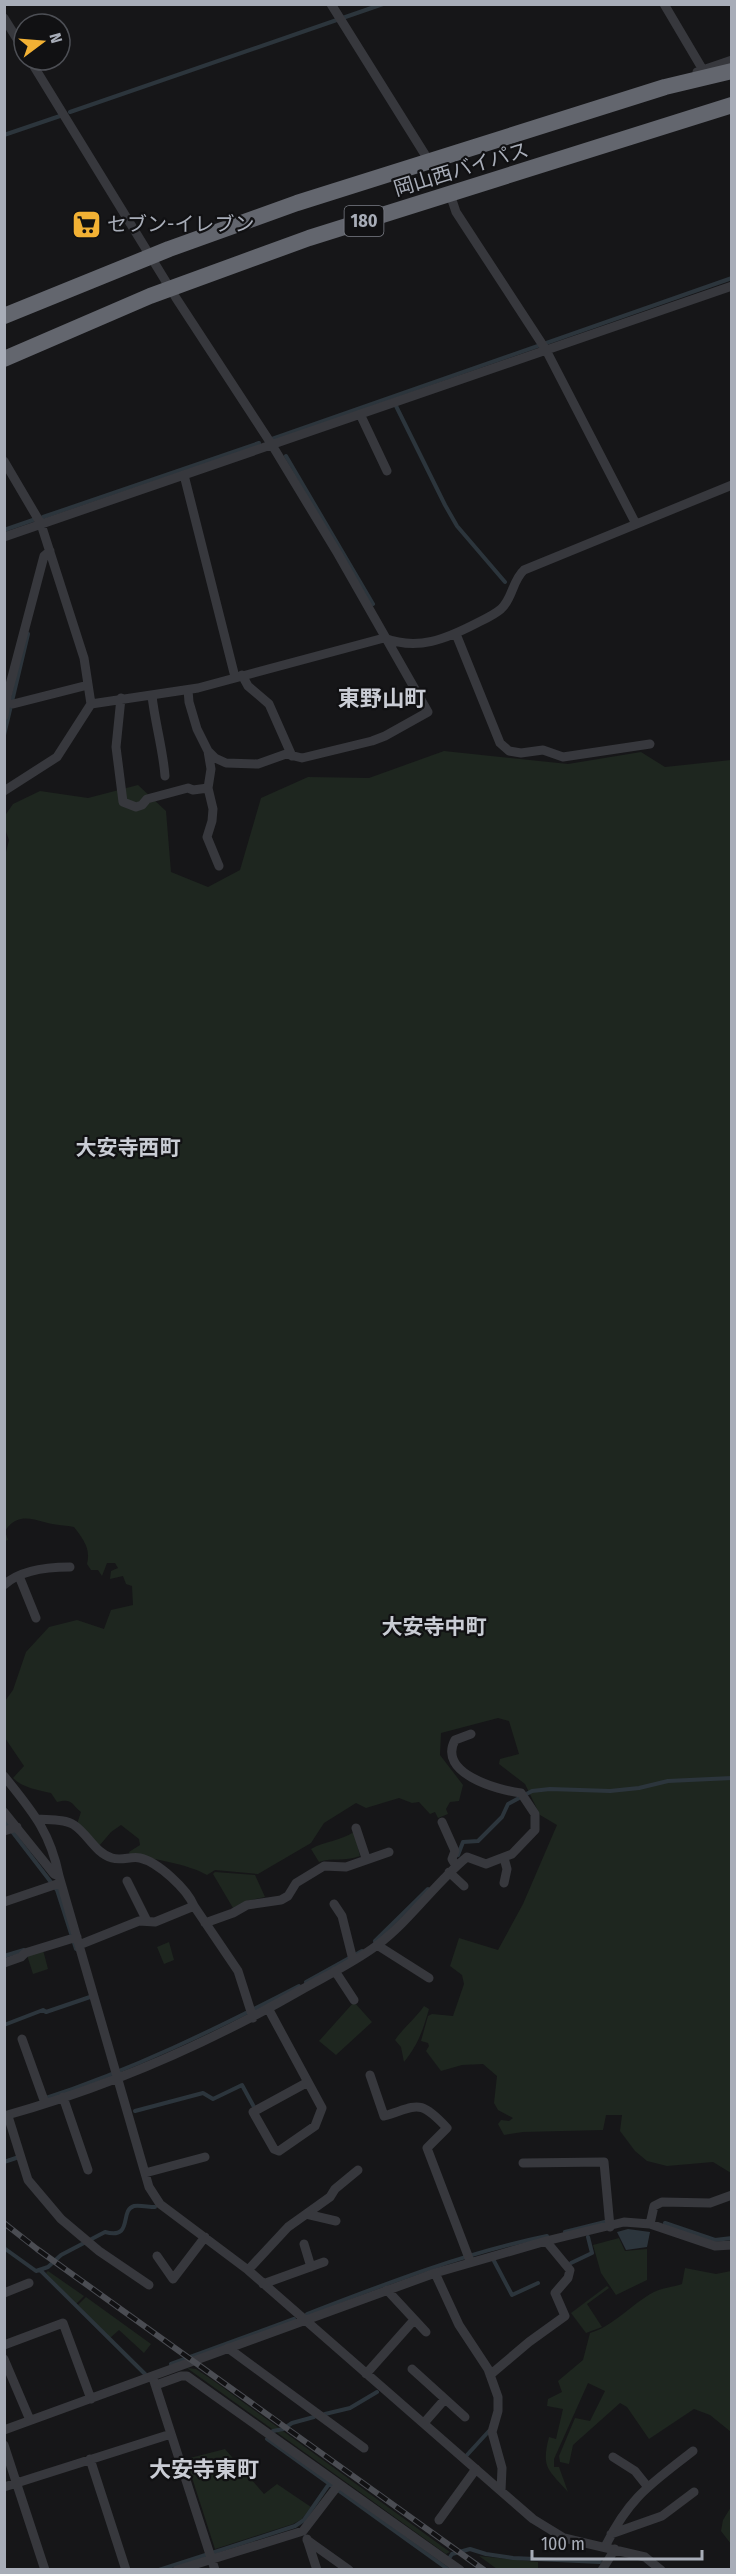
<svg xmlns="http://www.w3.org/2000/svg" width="736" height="2574" viewBox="0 0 736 2574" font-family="'Fira Sans Condensed','Noto Sans JP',sans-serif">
<rect width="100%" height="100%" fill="#161618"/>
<path fill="#1e261f" d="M444 751 568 764 641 752 665 767 731 760V2173L713 2162 667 2166 647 2161 635 2151 620 2131 622 2115H606L603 2130 523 2132 504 2135 498 2124 501 2120 509 2121 513 2118 498 2110 494 2103 497 2076 483 2064 462 2065 441 2071 426 2051 429 2046 428 2043 421 2041 428 2016 432 2014 453 2016 464 1984 462 1975 450 1966 459 1938 498 1950 523 1904 557 1825 540 1815 525 1784 499 1764 500 1759 519 1754 509 1721 498 1718 441 1733 440 1755 463 1785 459 1801 450 1802 446 1809 448 1814 438 1818 435 1812 430 1814 419 1802 412 1803 399 1798 366 1808 356 1803 324 1823 311 1843 258 1874 215 1870 207 1875C190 1865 150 1857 130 1856L129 1852 140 1845 139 1839 121 1825 111 1832 99 1846 77 1824 81 1812C71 1804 73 1798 57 1802L51 1793C38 1790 23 1788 13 1778L24 1766 5 1738V1701L13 1690 26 1652 49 1627 77 1620 104 1629 111 1610 133 1605 132 1586 126 1584 123 1576 110 1579 111 1571 118 1568 115 1563H107L102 1576 98 1570H91L87 1564C91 1548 83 1539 74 1527 64 1525 53 1525 44 1522 29 1518 16 1514 5 1531L8 1540 5 1541 4 860 9 840 5 829 4 817 13 804 40 791 88 798 138 785 166 811 171 872 208 887 240 870 261 798 308 777 369 778Z
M354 1832 360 1856C344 1862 333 1857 319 1862L311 1849C325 1841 340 1841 354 1832Z
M215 1872 255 1875 265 1897 246 1901 233 1908 213 1874Z
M169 1942 174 1960 164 1964 157 1947Z
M43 1950 48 1969 33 1974 27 1955Z
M354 2002 372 2022 336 2055 319 2041Z
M424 2006 429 2009C423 2030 418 2045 404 2062L401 2047 395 2040C404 2027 415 2019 424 2006Z
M619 2238 625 2251 647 2249V2280L616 2295 601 2273 593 2245Z
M685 2268 716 2274 731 2271V2432L710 2415 694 2409 649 2439 627 2407 620 2403 573 2445 569 2464 560 2462 559 2456 575 2418 590 2421 605 2391 588 2383 554 2459V2467H559L568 2492C548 2469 541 2468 549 2437L556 2439 563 2409 547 2406 548 2399 562 2392 558 2381 583 2360 590 2333C614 2326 631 2304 654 2292 662 2288 673 2287 682 2284Z
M48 2271 84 2296 76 2304 46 2273Z
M607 2286 609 2288 587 2304 602 2327 586 2333 571 2313Z
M86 2297 151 2344 144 2353 119 2330 110 2338 78 2305Z
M187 2368 196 2369 214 2381 450 2552 446 2554Z
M225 2449 264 2494 277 2484 311 2507 302 2519 293 2524 215 2549 186 2459Z
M731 2507V2544L721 2531 723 2520Z
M479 2556 538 2562V2569H497Z"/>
<path fill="#2c353c" d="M628 2229 650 2232 647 2247 626 2250 617 2232Z"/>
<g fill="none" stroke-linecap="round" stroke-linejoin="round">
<path stroke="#2c353c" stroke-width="4" d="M70 112 383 4
M4 135 60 116
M396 406 445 505 457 526 505 582
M272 439 732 278
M286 456 373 604
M43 517 259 443
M4 530 33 520
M4 735 28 634
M4 1821 57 1890 76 1949
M458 1855 463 1842 478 1841 502 1817 508 1804 532 1791 550 1789 610 1791 639 1788 668 1781 732 1778
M375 1941 428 1889
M4 1956 24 1950
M306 1982 362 1951
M4 2025 43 2010 46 2012 90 1997
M43 2099C132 2070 216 2029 299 1986
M135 2111 203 2093 213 2099 242 2085 254 2107
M4 2162 16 2158
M665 2223 715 2240 732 2238
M565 2232 605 2222
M4 2248 36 2271 48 2267 61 2255 105 2232C134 2240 119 2210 134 2206 140 2205 149 2207 155 2207
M493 2259 512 2295 538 2283
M571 2263 592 2253 588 2237
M40 2270 145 2374
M307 2314C385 2284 464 2253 547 2236
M171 2364 294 2319
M325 2414 350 2408 377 2392
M273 2431 283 2429 292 2423 314 2417
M267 2439 449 2570
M467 2455 489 2431
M450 2557 452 2554 470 2549 486 2554 513 2558 600 2562
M159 2570 295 2526 304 2520 329 2484"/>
<path stroke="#37383d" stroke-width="9" d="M331 4 429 161
M664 4 703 70
M4 18 24 50
M30 60 176 298 272 445 338 554 428 712 385 736 372 741 302 758 286 754 258 764 226 763 215 758 208 751 197 729 189 702 188 690
M697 72 732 60
M450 194 456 212 546 350 636 524
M360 414 387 471
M4 461 41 524 84 658 91 704
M184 475 235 677
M4 537 732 286
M456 634 500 743 509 751 521 753 543 750 563 757 650 744
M242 675 248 686 269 704 292 756
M152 696C155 723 163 749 165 776
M121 698 116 747 123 802 136 807 142 805 147 799 188 788 193 790 208 788
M13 704 88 685
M4 716 7 696 44 556 50 551
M208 751 211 769 208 788 213 809 212 821 207 837 219 866
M4 791 57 757 91 704 198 688 384 638C418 651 446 639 477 623 485 619 494 615 501 609 513 598 512 581 524 570L732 485
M19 1576 36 1618
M4 1585C20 1570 50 1567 70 1567
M4 1776C32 1811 50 1831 59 1876
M4 1812 54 1874 59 1876 149 2187 160 2204 248 2270 533 2519 564 2538 645 2557 661 2570
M38 1819C48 1820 66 1819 74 1825 88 1834 95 1853 112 1858 122 1861 131 1856 140 1858 158 1862 187 1889 194 1906
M442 1822 455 1851 452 1859 456 1866
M356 1828 366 1858
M4 1831 17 1827
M504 1858 507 1869 504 1883
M449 1872 464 1886
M127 1881 147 1921
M4 1902 60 1883
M334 1904 342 1916 353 1960
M205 1923 233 1913 247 1905 281 1900 288 1896 296 1883 324 1866 346 1867 389 1852
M79 1945 139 1921 155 1922 194 1906 238 1971 253 2018
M377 1945 429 1978
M4 1963 21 1957 25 1953 77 1937
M335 1971 354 2000
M269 2010 322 2108 315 2126 279 2151 274 2149 253 2112 308 2082
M22 2039 45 2103
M370 2075 384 2116C418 2106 419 2098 447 2128L427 2148 470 2261
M63 2097 88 2170
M4 2116C108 2087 209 2043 301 1990 326 1976 353 1963 376 1946 410 1921 435 1883 467 1857L486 1864 512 1854 535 1830V1814L521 1793C497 1790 437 1773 455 1740L471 1734
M8 2116 28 2180 61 2219 99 2251 149 2285
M523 2163 604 2162 610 2227
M145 2173 205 2157
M306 2214 336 2221
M650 2224 654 2206 662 2202 710 2203 732 2195
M304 2244 311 2267
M157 2256 173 2279 205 2237
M248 2270 288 2227 330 2197 335 2189 358 2170
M435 2273 459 2325 488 2369 498 2397V2411L492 2432 502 2468 501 2491
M263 2284 324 2262
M387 2290 426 2332
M4 2293 29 2283
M4 2345 63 2323 91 2399
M228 2348 364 2448
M4 2359 30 2420
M412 2369 465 2417
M366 2374 414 2320
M490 2375 529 2342 565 2316 555 2293 568 2278 570 2270 546 2241
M154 2381 215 2570
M156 2385 181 2376H187L460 2570
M424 2423 445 2399
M4 2430 435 2273 546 2241 624 2222 650 2224 715 2246 732 2245
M4 2445 45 2570
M613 2457 635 2471 647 2486
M90 2459 126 2570
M4 2487 171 2434
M439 2520 476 2469
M611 2534 662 2516 694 2492
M307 2539 317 2570
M307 2540 349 2570
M605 2547C629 2497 651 2484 693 2451
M177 2570 303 2531 339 2484
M602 2570 615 2549"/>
<path stroke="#63666e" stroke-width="16" d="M4 316 169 249 297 203 665 87 732 71
M4 359 150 296 309 238 732 105"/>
<defs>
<path id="rail" d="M4 2223 37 2249 484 2570"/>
</defs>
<use href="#rail" stroke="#4a4c52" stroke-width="6"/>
<use href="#rail" stroke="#111113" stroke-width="4" stroke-dasharray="11" stroke-linecap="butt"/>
</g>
<defs>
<symbol id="supermarket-square" viewBox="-11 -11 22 22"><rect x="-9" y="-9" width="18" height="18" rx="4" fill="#f2b134" stroke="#111113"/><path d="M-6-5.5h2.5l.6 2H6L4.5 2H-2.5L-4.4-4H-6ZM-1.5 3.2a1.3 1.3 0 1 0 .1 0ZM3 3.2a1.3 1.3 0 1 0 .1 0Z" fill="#111"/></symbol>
</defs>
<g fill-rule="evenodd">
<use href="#supermarket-square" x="70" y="208" width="33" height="33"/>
</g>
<g text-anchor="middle" stroke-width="4.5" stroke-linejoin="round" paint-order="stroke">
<rect fill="#111113" stroke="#7b7e86" stroke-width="1.5" x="344.5" y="206" width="39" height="30" rx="4.5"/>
<g font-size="18" font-weight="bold" fill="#a8adb8">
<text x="364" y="227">180</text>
</g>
<g font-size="20" fill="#a8adb8" stroke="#111113">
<text transform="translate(461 169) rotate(-17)" y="7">岡山西バイパス</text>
</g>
<g font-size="20" fill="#a8adb8" stroke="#111113" text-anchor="start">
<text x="107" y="231">セブン-イレブン</text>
</g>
<g font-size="21" font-weight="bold" fill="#c9ccd4" stroke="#111113">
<text x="128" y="1155">大安寺西町</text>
<text x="434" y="1634">大安寺中町</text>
</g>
<g font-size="22" font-weight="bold" fill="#c9ccd4" stroke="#111113">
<text x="382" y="706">東野山町</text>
<text x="204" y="2477">大安寺東町</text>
</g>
</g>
<rect width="736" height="2574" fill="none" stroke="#a8adb8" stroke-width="12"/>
<g transform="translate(42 42) rotate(74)"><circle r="28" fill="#111113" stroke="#4d4f55" stroke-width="1.5"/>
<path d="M0-4.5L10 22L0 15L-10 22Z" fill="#f2b134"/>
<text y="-9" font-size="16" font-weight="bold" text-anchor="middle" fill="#a8adb8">N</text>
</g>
<path d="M532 2550v9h170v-9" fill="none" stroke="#a8adb8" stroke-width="3"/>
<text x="541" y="2550" font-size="18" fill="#a8adb8" stroke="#111113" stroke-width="4.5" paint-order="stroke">100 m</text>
</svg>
